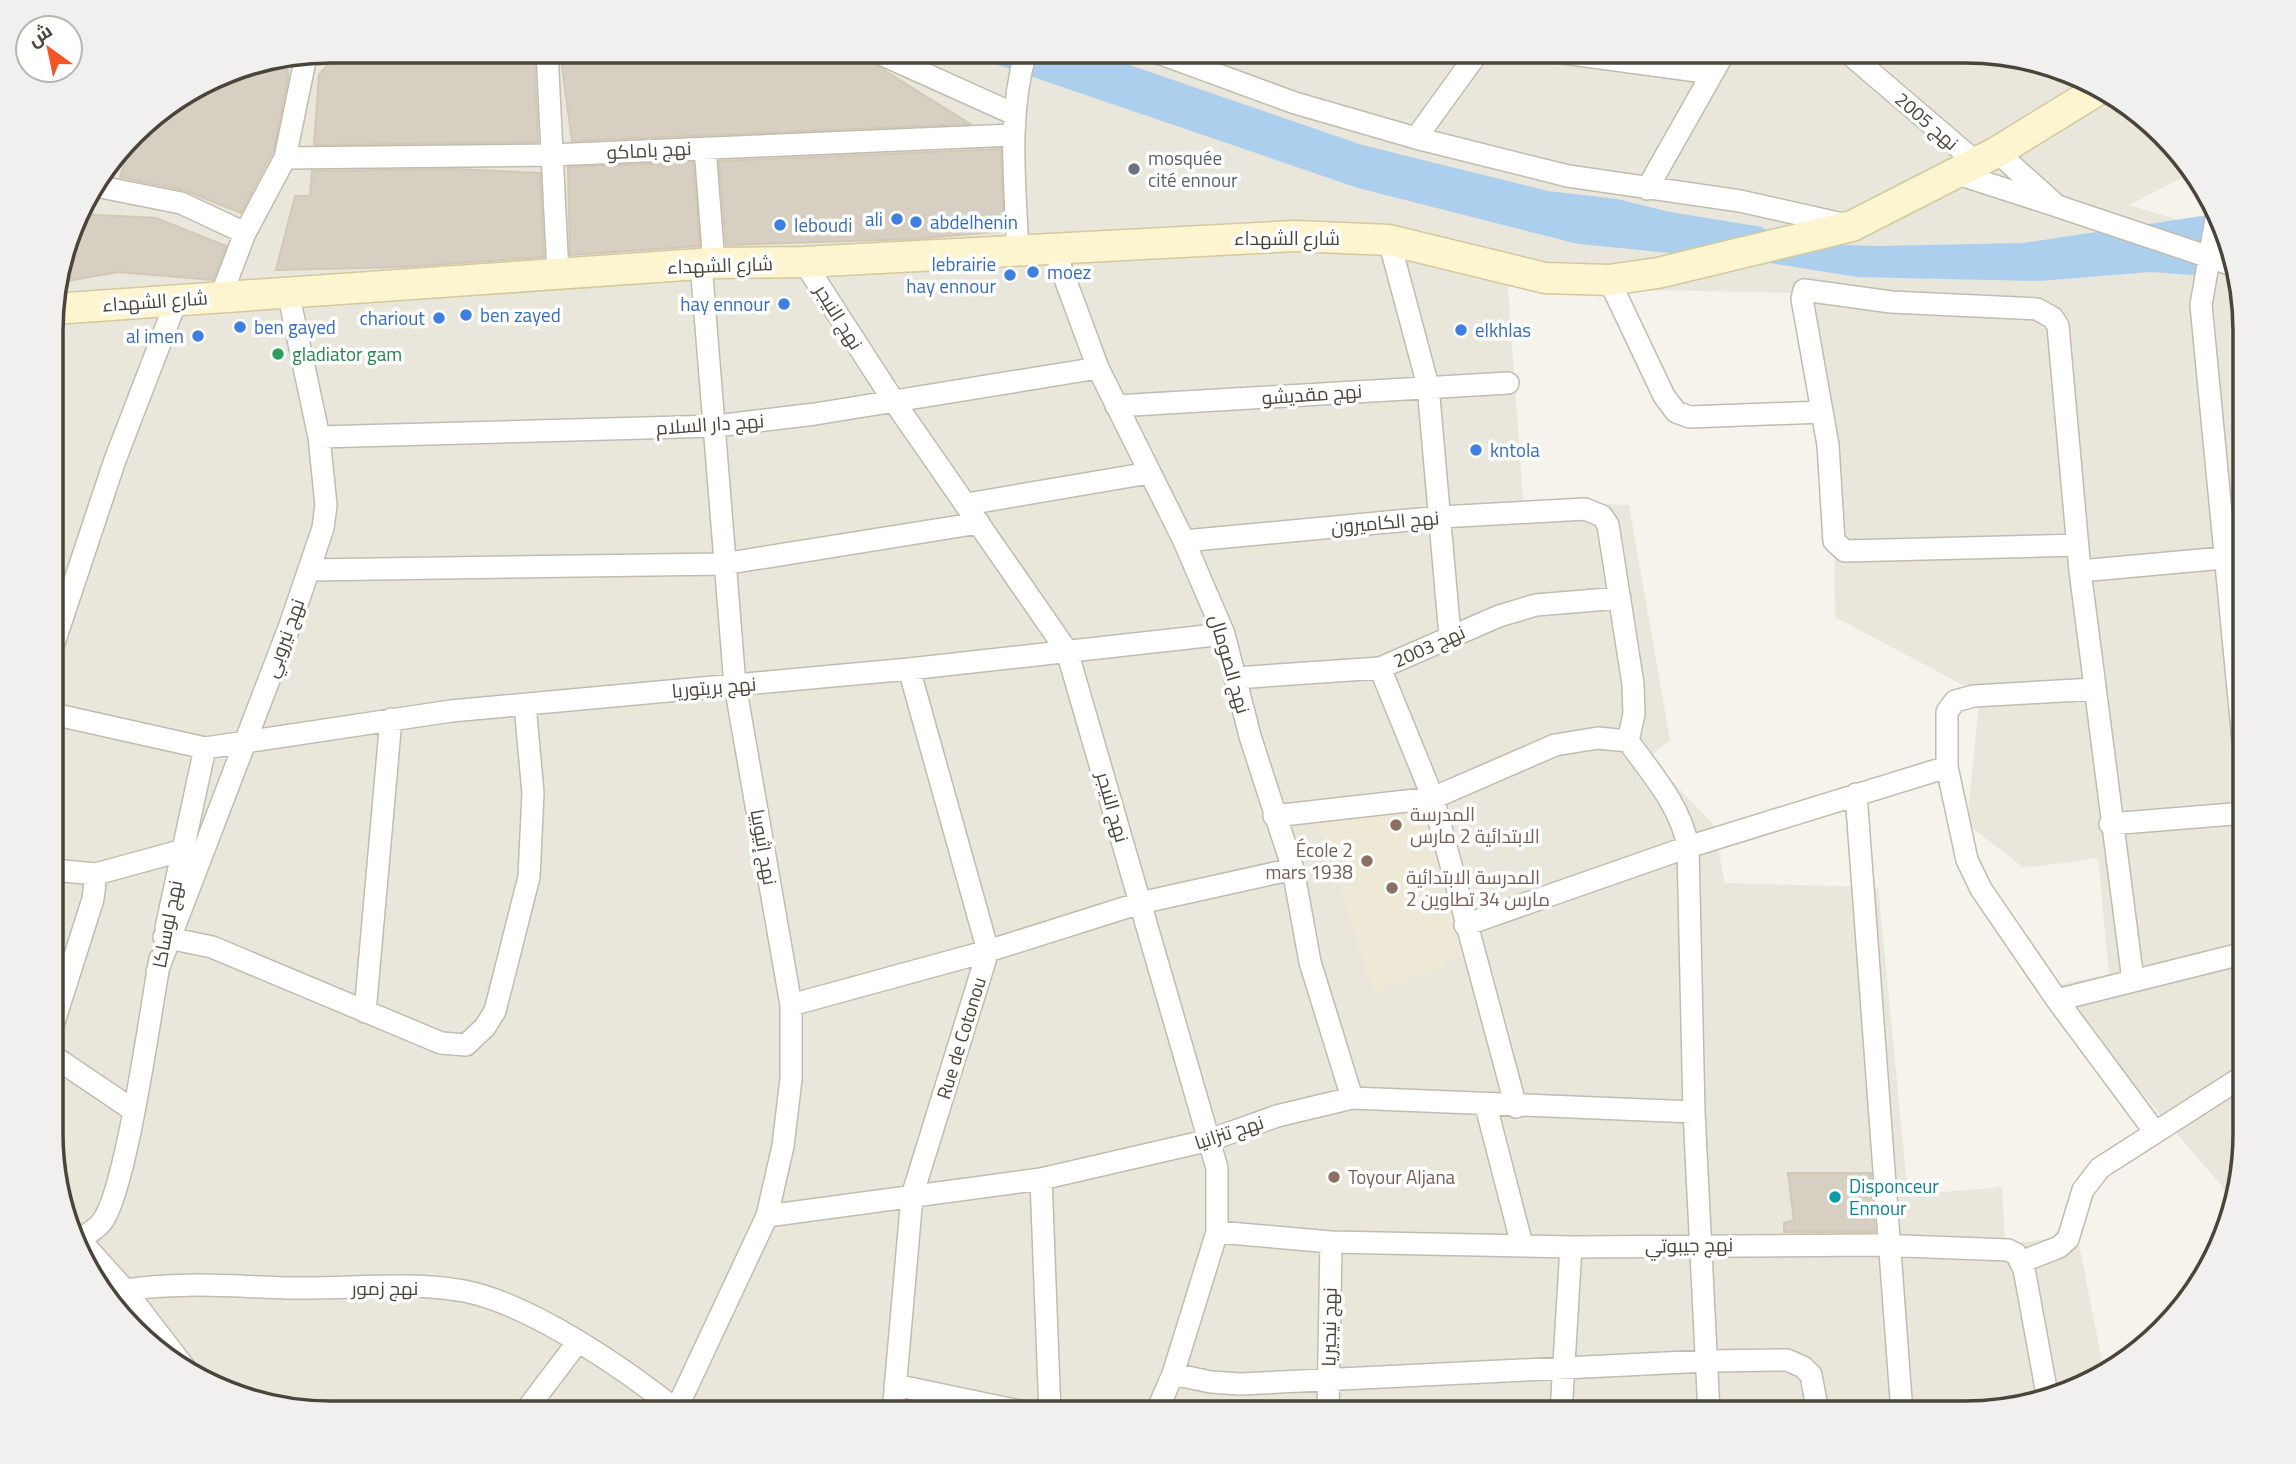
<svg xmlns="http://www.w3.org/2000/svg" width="2296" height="1464" viewBox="0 0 2296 1464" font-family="'Titillium Web',Cairo,sans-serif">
<rect width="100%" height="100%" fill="#f5f3ec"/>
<path fill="#e9e6db" d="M331 51H1966L2055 65 2121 98 2191 173 2129 205 2221 233 2245 313V1151L2235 1201 2050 987 2109 974 2098 858 2024 868 1967 824 1980 694 1835 617 1834 464 1795 293 1650 290 1507 274 1523 500 1629 505 1670 740 1649 757 1713 824 1725 883 1878 887 1908 1195 2002 1187 2005 1245 2077 1234 2105 1376 1983 1413H330L258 1404 175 1366 98 1289 53 1170V294L80 206 146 120 224 72Z"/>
<path fill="#eee9d7" d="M1419 807 1466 955 1443 962 1445 968 1374 993 1318 821Z"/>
<path fill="#accfee" d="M957 51H1089L1362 145 1548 191 1617 199 1670 212 1762 227 1789 243 1876 246 2023 243 2215 214 2231 267 2218 266 2205 276 2151 272 2039 281 1857 277 1764 262 1578 244 1358 188Z"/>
<path fill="#d7d0c2" stroke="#d1c8b5" stroke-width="2" d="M534 51 538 142 314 145 319 75 334 57Z
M560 51H853L970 124 572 141Z
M287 59 288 78 274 149 241 213 184 190 120 177 134 136 146 120 224 72Z
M1001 149 1004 231 913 239 726 245 719 161Z
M693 162 700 246 570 255 568 167Z
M456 169 540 173 544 257 402 267 276 270 295 196H310L312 171Z
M78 214 156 218 226 246 213 280 118 272 56 283Z
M1788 1173H1871L1875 1232H1784V1223L1794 1220Z"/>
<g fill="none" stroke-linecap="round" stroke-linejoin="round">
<defs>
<path id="minor" d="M547 51 558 274
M874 51 1014 114
M1153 51 1295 103 1416 138 1568 176 1740 201 1847 225
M1549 51 1712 73
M1846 51 1977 163
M1416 138 1479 51
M705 148 714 263
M285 158 551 155 1013 135
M1958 174 2057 206 1997 152
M96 186 181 203 245 233
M1647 189 1725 51
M2057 206 2230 264
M2216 219 2201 305 2245 761
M1389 240 1428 386 1450 636
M1054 249 1098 368 1184 541 1224 634 1250 736 1293 869 1310 962 1352 1098
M1018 252C1015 184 1007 117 1026 51
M804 262 893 400 1067 651 1217 1168V1232L1173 1374 1156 1413
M1609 280 1664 396 1676 412 1690 417 1822 412
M221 296 245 233 285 158 306 56
M1116 406 1508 383
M319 437 716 426 815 414 1098 368
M967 504 1149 473
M1184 541 1441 517 1585 509 1602 516 1608 525 1633 684 1634 714 1628 741 1598 738 1555 745 1433 798 1274 816
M2078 545 1845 551 1834 541 1828 445 1802 299 1804 290 1891 302 2037 309 2053 318 2058 326 2080 571 2133 980
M309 570 723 564 979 523
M2080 571 2245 556
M53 646 115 460 177 299
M1380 668 1433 798 1516 1107
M1235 678 1380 668 1499 616 1536 605 1620 598
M2094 689 1974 696 1955 701 1947 712V767L1967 860 1981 889 2057 1000 2155 1132
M53 714 205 748 451 711 909 669 1224 634
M1628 741C1651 773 1681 806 1688 847L1694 1112 1709 1413
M1856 794 1902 1413
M2110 824 2245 813
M53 870 96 874 180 851
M1465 925 1688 847 1947 767
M166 928 205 748
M164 937 212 947 441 1043 466 1045 485 1027 495 1011 529 877 533 793 525 705
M157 972 290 625 323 528 326 505 319 437 288 292
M2057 1000 2245 953
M791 1005 988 951 1140 903 1293 869
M365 1012 391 719
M53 1025 93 899 96 874
M53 1056 133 1110
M1486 1106 1522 1245
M1041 1179 1050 1413
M767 1216 1041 1179 1210 1140 1277 1116 1352 1098 1694 1112
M1217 1232 1331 1242 1571 1247 1878 1245 2008 1250 2016 1254 2024 1269 2047 1394
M79 1239 125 1290C181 1281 239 1287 295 1288 351 1289 409 1281 464 1291 531 1304 627 1370 680 1413
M79 1240C86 1235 95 1230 101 1223 126 1195 151 1007 160 959
M2021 1262 2059 1247 2068 1239 2083 1190 2100 1168 2245 1075
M125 1290 188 1372
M1173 1374 1211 1382 1240 1384 1706 1361 1787 1360 1803 1367 1811 1375 1818 1413
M895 1385 1029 1413
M676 1410 767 1216 783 1146 791 1079V1005L735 685 701 264
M524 1413 577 1343
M893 1413 912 1196 988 951 909 669
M1328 1413 1331 1242
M1561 1413 1571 1247"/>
<path id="secondary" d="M53 309 714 263 804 262 1295 236 1389 240 1545 278 1609 280 1658 273 1852 226 1997 152 2101 88"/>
</defs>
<use href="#minor" stroke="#c1bcaf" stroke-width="24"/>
<use href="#secondary" stroke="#d3c99e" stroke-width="33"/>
<use href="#minor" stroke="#fff" stroke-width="21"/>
<use href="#secondary" stroke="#fcf5cf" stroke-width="30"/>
</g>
<circle fill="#6b7280" stroke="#fff" stroke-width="2.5" cx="1134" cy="169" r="7"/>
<g fill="#3f7fe0" stroke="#fff" stroke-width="2.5">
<circle cx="897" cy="219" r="7"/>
<circle cx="916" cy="222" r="7"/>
<circle cx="780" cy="225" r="7"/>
<circle cx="1033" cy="272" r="7"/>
<circle cx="1010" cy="275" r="7"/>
<circle cx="784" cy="304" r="7"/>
<circle cx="466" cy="315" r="7"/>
<circle cx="439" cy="318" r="7"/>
<circle cx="240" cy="327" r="7"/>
<circle cx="1461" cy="330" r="7"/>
<circle cx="198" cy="336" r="7"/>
<circle cx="1476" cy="450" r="7"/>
</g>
<circle fill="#2e9e5b" stroke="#fff" stroke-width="2.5" cx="278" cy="354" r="7"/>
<g fill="#8d6e63" stroke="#fff" stroke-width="2.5">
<circle cx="1396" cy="825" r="7"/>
<circle cx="1367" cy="861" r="7"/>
<circle cx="1392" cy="888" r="7"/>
<circle cx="1334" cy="1177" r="7"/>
</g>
<circle fill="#0f9aa8" stroke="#fff" stroke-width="2.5" cx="1835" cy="1197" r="7"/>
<g text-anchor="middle" stroke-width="7" stroke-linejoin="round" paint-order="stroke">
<g font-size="19" fill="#4a453a" stroke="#fff">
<text transform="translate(1927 121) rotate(41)" y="7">نهج 2005</text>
<text transform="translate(649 150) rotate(-3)" y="7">نهج باماكو</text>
<text x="1287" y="245">شارع الشهداء</text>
<text transform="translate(720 265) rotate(-2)" y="7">شارع الشهداء</text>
<text transform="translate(155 301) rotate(-4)" y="7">شارع الشهداء</text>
<text transform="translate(839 317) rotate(58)" y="7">نهج النيجر</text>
<text transform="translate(1312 394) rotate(-4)" y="7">نهج مقديشو</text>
<text transform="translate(710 424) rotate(-4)" y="7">نهج دار السلام</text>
<text transform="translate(1385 522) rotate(-5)" y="7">نهج الكاميرون</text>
<text transform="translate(284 638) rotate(-70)" y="7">نهج نيروبي</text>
<text transform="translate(1429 646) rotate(-24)" y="7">نهج 2003</text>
<text transform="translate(1230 664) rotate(74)" y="7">نهج الصومال</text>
<text transform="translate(714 687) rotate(-5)" y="7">نهج بريتوريا</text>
<text transform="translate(1113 807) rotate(74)" y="7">نهج النيجر</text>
<text transform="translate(764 847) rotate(80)" y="7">نهج إثيوبيا</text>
<text transform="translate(167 924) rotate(-79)" y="7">نهج لوساكا</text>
<text transform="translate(961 1038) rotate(-73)" y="7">Rue de Cotonou</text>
<text transform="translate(1229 1132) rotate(-18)" y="7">نهج تنزانيا</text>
<text transform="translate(1689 1245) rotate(-1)" y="7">نهج جيبوتي</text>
<text x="385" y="1295">نهج زمور</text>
<text transform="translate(1329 1327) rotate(-89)" y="7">نهج نيجيريا</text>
</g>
<g font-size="19" fill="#5b616d" stroke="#fff" text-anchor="start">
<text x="1148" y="165">mosquée<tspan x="1148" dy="22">cité ennour</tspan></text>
</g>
<g font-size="19" fill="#366cbe" stroke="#fff" text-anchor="start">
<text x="883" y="226" text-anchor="end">ali</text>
<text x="930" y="229">abdelhenin</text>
<text x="794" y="232">leboudi</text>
<text x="996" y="271" text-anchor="end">lebrairie<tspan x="996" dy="22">hay ennour</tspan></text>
<text x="1047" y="279">moez</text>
<text x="770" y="311" text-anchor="end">hay ennour</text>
<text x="480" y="322">ben zayed</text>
<text x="425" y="325" text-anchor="end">chariout</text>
<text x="254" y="334">ben gayed</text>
<text x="1475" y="337">elkhlas</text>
<text x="184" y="343" text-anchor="end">al imen</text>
<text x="1490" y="457">kntola</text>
</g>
<g font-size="19" fill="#27864d" stroke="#fff" text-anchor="start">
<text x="292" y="361">gladiator gam</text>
</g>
<g font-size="19" fill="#785e54" stroke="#fff" text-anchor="start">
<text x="1410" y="821">المدرسة<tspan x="1410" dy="22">الابتدائية 2 مارس</tspan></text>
<text x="1353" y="857" text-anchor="end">École 2<tspan x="1353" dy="22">mars 1938</tspan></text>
<text x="1406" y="884">المدرسة الابتدائية<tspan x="1406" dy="22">2 مارس 34 تطاوين</tspan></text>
<text x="1348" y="1184">Toyour Aljana</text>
</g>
<g font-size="19" fill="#0d838f" stroke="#fff" text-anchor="start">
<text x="1849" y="1193">Disponceur<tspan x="1849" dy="22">Ennour</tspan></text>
</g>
</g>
<path d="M0 0H2296V1464H0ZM331 63H1965A268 268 0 0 1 2233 331V1133A268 268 0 0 1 1965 1401H331A268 268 0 0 1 63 1133V331A268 268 0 0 1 331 63Z" fill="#f1f0ef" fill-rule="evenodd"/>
<path fill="none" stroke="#4a453a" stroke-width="3.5" d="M331 63H1965A268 268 0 0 1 2233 331V1133A268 268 0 0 1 1965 1401H331A268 268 0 0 1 63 1133V331A268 268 0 0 1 331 63Z"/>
<g transform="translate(49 49) rotate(327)"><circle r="33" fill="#ffffff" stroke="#b7b5b0" stroke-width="2"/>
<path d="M0-5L12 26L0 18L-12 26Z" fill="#f15528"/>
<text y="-10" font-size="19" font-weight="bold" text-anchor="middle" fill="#4a453a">ش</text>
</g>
</svg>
